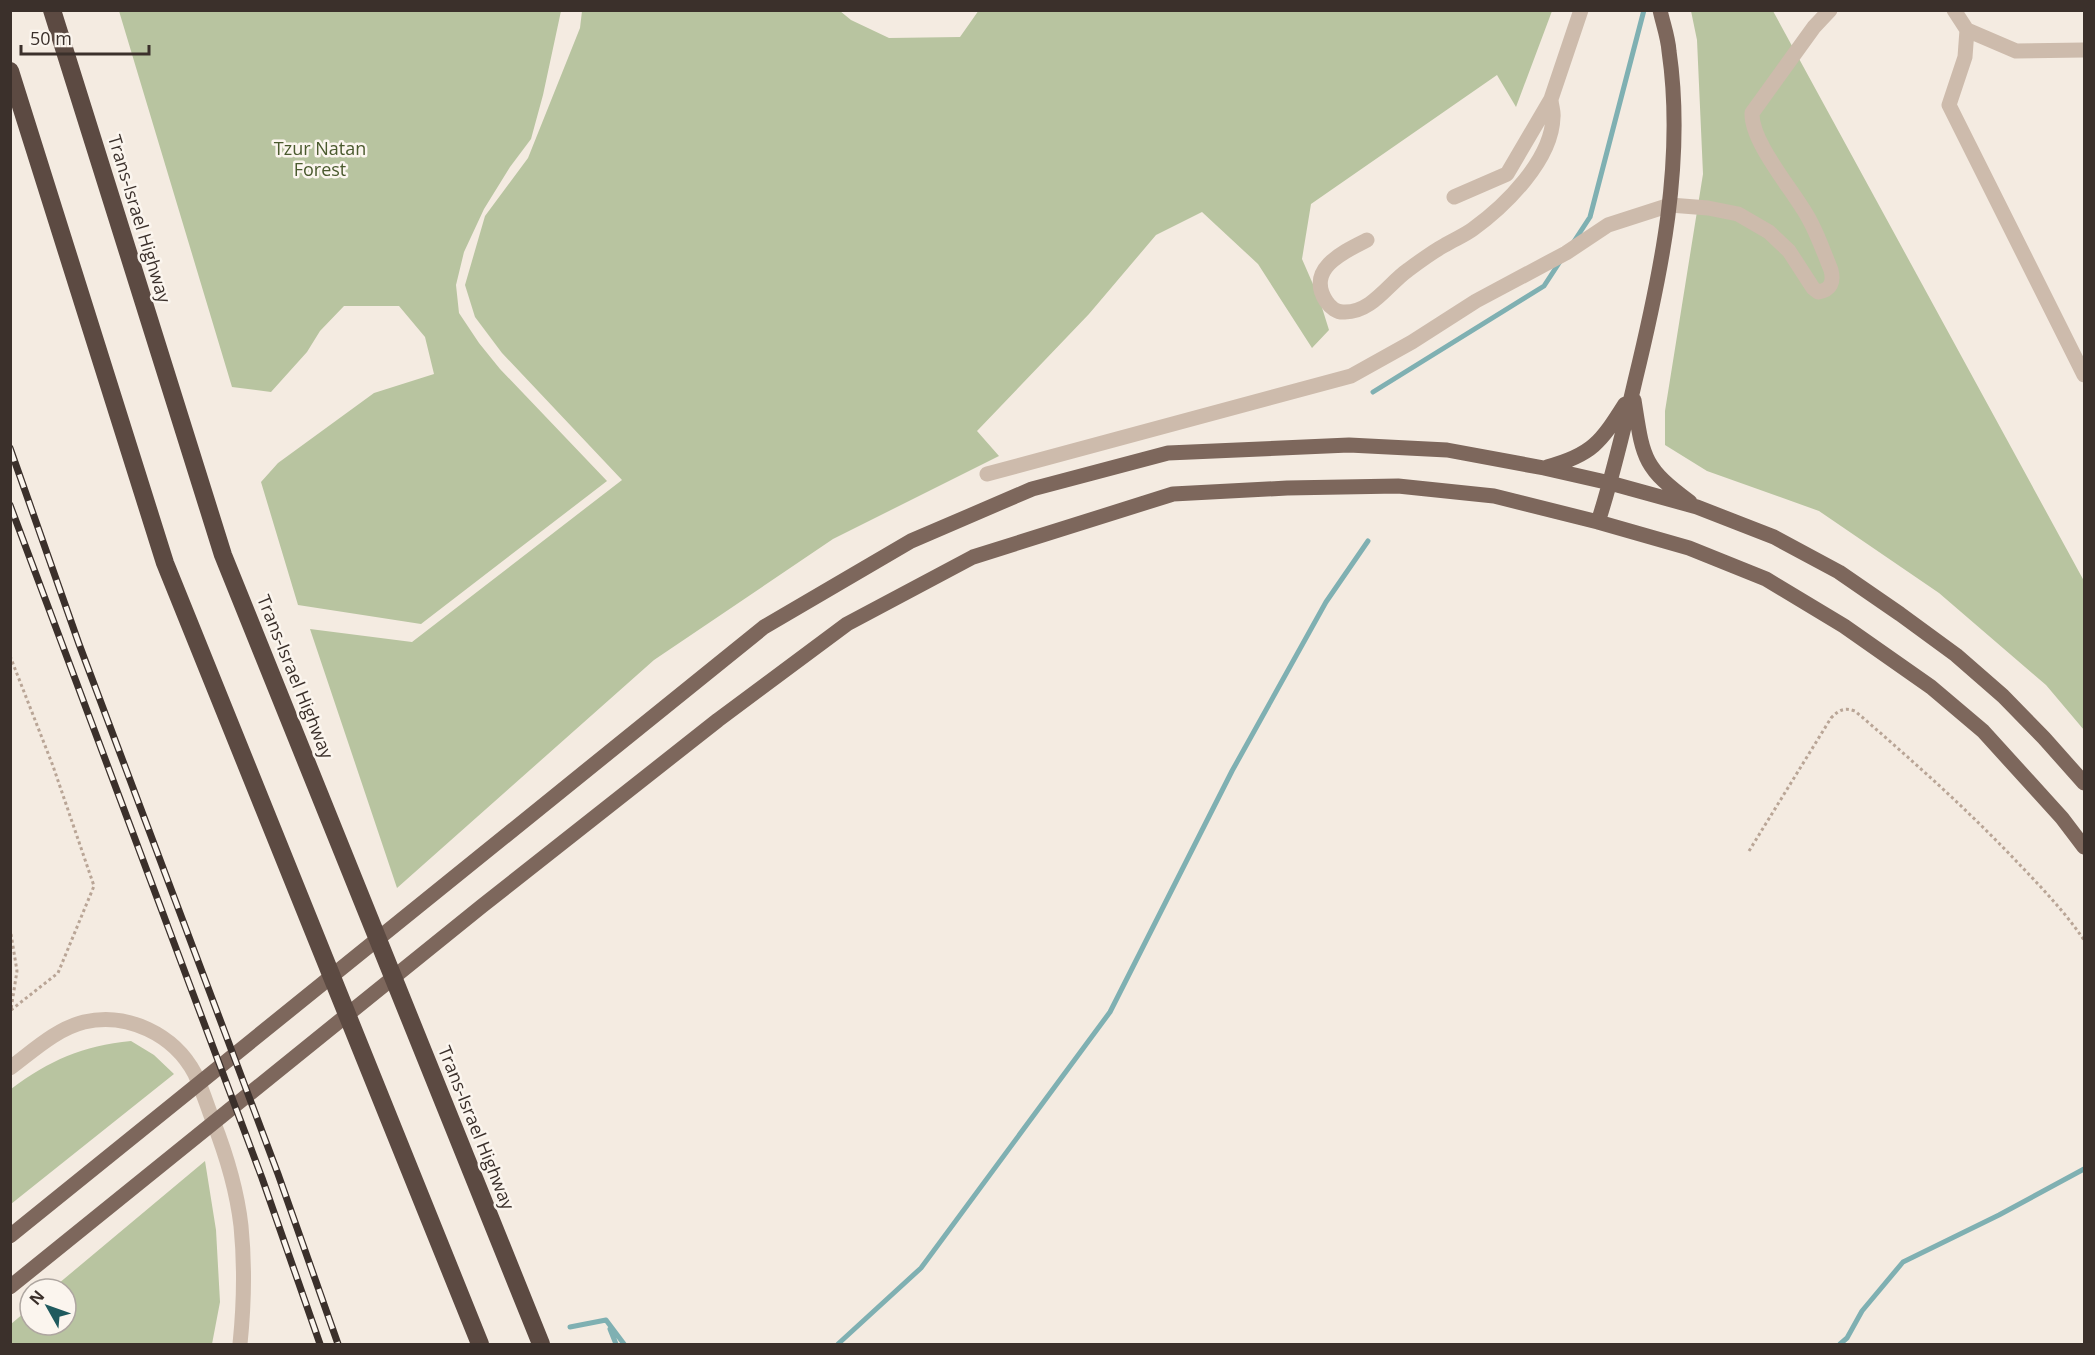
<svg xmlns="http://www.w3.org/2000/svg" width="2095" height="1355" viewBox="0 0 2095 1355" font-family="'Open Sans',sans-serif">
<rect width="100%" height="100%" fill="#f4ebe1"/>
<path fill="#b8c4a0" d="M979 10 1552 11 1516 107 1497 75 1311 204 1302 259 1319 298 1329 330 1312 348 1258 264 1202 212 1156 235 1089 314 977 431 999 456 833 539 654 660 397 888 310 629 412 642 622 480 502 353 475 317 465 285 485 216 528 158 580 28 582 11H840L851 20 889 38 960 37Z
M119 11H561L543 95 531 139 510 167 484 209 464 252 456 285 459 313 479 343 500 369 607 481 421 624 298 605 261 482 278 463 374 393 434 374 425 337 399 306H344L320 331 307 352 271 392 232 387Z
M1691 11H1773L2084 581V730L2046 685 1939 593 1819 511 1707 471 1665 445V411L1703 174 1697 40Z
M131 1041 154 1055 174 1074 11 1204V1089C50 1060 82 1046 131 1041Z
M205 1161 216 1230 220 1302 212 1344H11V1324L30 1308V1325H66V1289H52Z"/>
<g fill="none" stroke-linecap="round" stroke-linejoin="round">
<path stroke="#7fb0b2" stroke-width="5" d="M1573 243 1590 217 1644 10
M1373 392 1544 286 1561 260
M570 1327 606 1320 624 1344
M610 1329 616 1344
M838 1344 921 1268 1110 1012 1232 771 1326 602 1368 541
M1840 1344 1847 1338 1862 1311 1903 1262 1999 1215 2084 1169"/>
<path stroke="#b9a596" stroke-width="3" stroke-dasharray="3 3" stroke-linecap="butt" d="M10 656 53 766 94 886 58 973 11 1010
M1749 851 1831 718C1839 710 1844 707 1855 711 1912 760 1968 810 2019 864 2042 888 2065 912 2084 940
M10 928 17 971 11 1009"/>
<path stroke="#cdbbac" stroke-width="15" d="M1954 10 1967 30 2016 51 2084 50
M1967 30 1965 57 1949 105 2084 375
M1454 197 1507 174 1551 99 1581 10
M1367 240C1343 252 1306 269 1326 301 1330 307 1337 313 1345 312 1372 312 1388 284 1408 270 1420 261 1432 252 1445 245 1455 239 1465 235 1473 229 1505 206 1552 160 1553 117 1554 112 1551 105 1551 99
M987 474 1351 376 1412 342 1476 301 1566 253 1608 225 1670 205 1708 208 1738 214 1769 232 1789 251 1813 288 1818 292C1831 290 1834 282 1831 270 1824 253 1818 235 1809 219 1794 191 1751 143 1752 113L1814 27 1830 10
M10 1068C33 1051 56 1029 84 1022 127 1012 174 1034 195 1074 202 1089 207 1105 213 1121 226 1154 237 1191 241 1226 245 1266 244 1305 240 1344"/>
<path stroke="#7d675c" stroke-width="15" d="M1634 400C1643 457 1642 467 1690 502
M1547 467C1592 455 1601 442 1625 404
M1598 522C1613 476 1624 428 1635 381 1661 274 1685 161 1669 51 1668 37 1663 24 1660 10
M10 1236 764 627 911 541 1032 489 1168 453 1349 445 1447 450 1544 468 1610 483 1697 507 1774 537 1839 572 1900 614 1956 655 2003 696 2044 738 2084 783
M10 1287 482 906 718 720 847 624 973 557 1173 494 1287 488 1398 486 1494 496 1598 522 1689 548 1766 579 1844 626 1931 687 1983 731 2062 818 2084 847"/>
<path stroke="#5c4a42" stroke-width="18" d="M52 10 223 555 541 1344
M10 71 165 563 480 1344"/>
<defs>
<path id="rail" d="M10 448 79 644 278 1174 338 1344
M10 505 262 1178 320 1344"/>
</defs>
<use href="#rail" stroke="#3b302b" stroke-width="7"/>
<use href="#rail" stroke="#fbf5ee" stroke-width="4.5" stroke-dasharray="14" stroke-linecap="butt"/>
</g>
<g text-anchor="middle" stroke-width="5" stroke-linejoin="round" paint-order="stroke">
<g font-size="18" fill="#4a5a2e" stroke="#fbf5ee">
<text x="320" y="155">Tzur Natan<tspan x="320" dy="21">Forest</tspan></text>
</g>
<g font-size="18" fill="#3b302b" stroke="#fbf5ee">
<text transform="translate(139 219) rotate(73)" y="6">Trans-Israel Highway</text>
<text transform="translate(295 677) rotate(68)" y="6">Trans-Israel Highway</text>
<text transform="translate(476 1128) rotate(68)" y="6">Trans-Israel Highway</text>
</g>
</g>
<rect width="2095" height="1355" fill="none" stroke="#3b302b" stroke-width="24"/>
<g transform="translate(48 1307) rotate(310)"><circle r="28" fill="#fbf5ee" stroke="#aea6a0" stroke-width="1.5"/>
<path d="M0-4.5L10 22L0 15L-10 22Z" fill="#1f5a5e"/>
<text y="-9" font-size="16" font-weight="bold" text-anchor="middle" fill="#3b302b">N</text>
</g>
<path d="M21 45v9h128v-9" fill="none" stroke="#3b302b" stroke-width="3"/>
<text x="30" y="45" font-size="18" fill="#3b302b" stroke="#fbf5ee" stroke-width="4.5" paint-order="stroke">50 m</text>
</svg>
